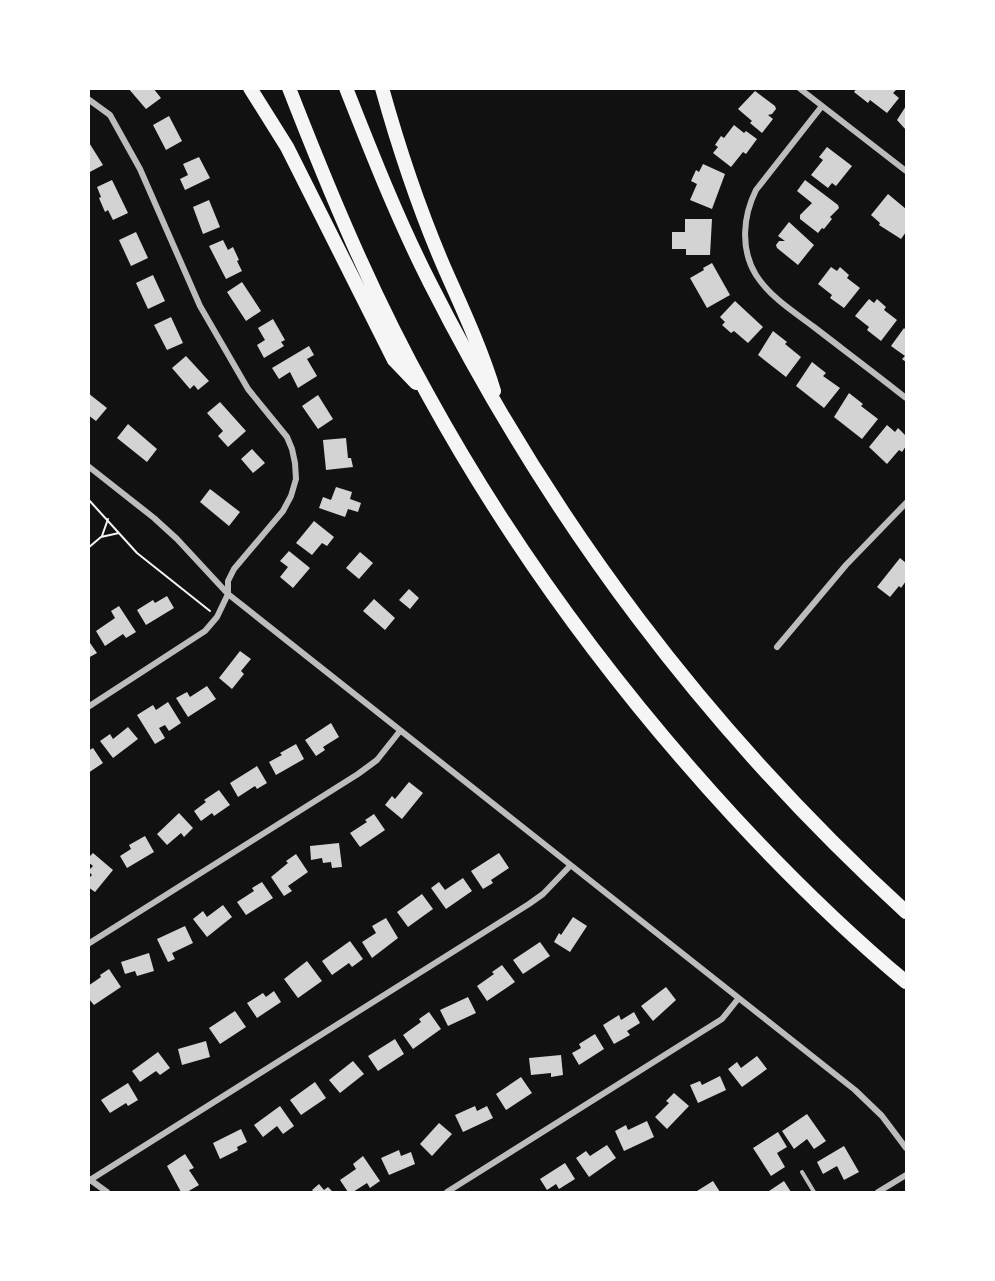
<svg xmlns="http://www.w3.org/2000/svg" width="995" height="1281" viewBox="0 0 995 1281" font-family="Mulish,sans-serif">
<rect width="100%" height="100%" fill="#111"/>
<path fill="#d3d3d3" d="M128 88H153L161 98 146 109Z
M857 88H895L896 90 893 93 899 98 887 113 870 100 868 103 854 92Z
M755 91 775 106 776 109 772 114 768 115 773 119 762 133 750 123 752 121 738 109Z
M906 106V130L897 120Z
M169 116 182 141 166 150 153 125Z
M734 125 744 133 746 131 757 139 746 154 743 152 731 167 713 153 718 147 715 145 721 136 724 138Z
M88 141 103 165 88 173Z
M827 147 852 166 836 186 832 183 828 188 811 175 823 160 819 157Z
M199 157 210 178 185 190 180 179 188 175 183 164Z
M703 164 725 174 712 209 690 200 697 184 691 181 696 170 699 172Z
M112 180 128 213 113 220 108 210 105 212 99 198 101 197 97 187Z
M805 180 838 205 839 208 830 217 832 219 824 229 822 228 818 233 800 219V215L812 203 797 191Z
M888 194 906 209V232L901 239 879 225 880 223 871 215Z
M209 200 220 227 203 234 193 207Z
M685 219H712L710 255H686V249H672V232H685Z
M789 222 814 245 798 265 777 248 776 245 779 241H785L778 236Z
M136 232 148 258 131 266 119 240Z
M223 240 228 250 233 247 239 260 237 261 242 271 226 279 209 246Z
M712 263 730 295 707 308 690 278 704 270 703 268Z
M831 267 837 271 840 267 849 275 847 278 860 288 844 308 830 298 832 295 818 284Z
M153 275 165 301 148 309 136 283Z
M242 282 261 311 246 321 227 292Z
M869 299 874 303 877 299 886 307 884 310 897 320 881 341 867 330 869 327 855 316Z
M735 301 763 327 748 343 734 331 731 333 722 325 725 322 720 317Z
M171 317 183 343 167 350 154 325Z
M273 319 285 340 281 342 284 346 264 358 257 345 265 340 258 328Z
M904 328 906 330V362L902 359 905 356 891 346Z
M773 331 787 342 785 344 801 357 786 377 758 355Z
M309 346 314 355 307 359 317 376 298 388 290 372 279 379 272 368Z
M186 356 209 381 198 390 194 385 190 389 172 368Z
M812 362 826 373 823 376 840 388 824 408 796 386Z
M88 393 107 408 96 421 88 415Z
M849 393 863 404 861 406 878 419 862 439 834 417Z
M318 395 333 419 318 429 302 406Z
M220 402 246 431 228 447 218 436 223 431 207 413Z
M128 424 157 449 147 462 117 438Z
M887 425 895 432 898 428 906 436V446L902 452 899 450 887 464 869 447Z
M346 438 348 458H351L353 467 326 470 323 440Z
M252 449 265 463 253 473 241 459Z
M336 487 352 492 350 499 361 503 358 512 348 509 345 517 319 508 323 497 331 500Z
M210 489 240 512 229 526 200 502Z
M314 521 334 537 327 546 322 543 312 555 296 543Z
M289 551 310 568 293 588 280 577 288 567 280 561Z
M360 552 373 563 359 579 346 568Z
M900 558 906 563V581L901 588 899 586 890 597 877 587Z
M409 589 419 598 410 609 399 600Z
M167 596 174 608 146 625 137 610 153 600 155 603Z
M374 599 395 618 385 630 363 611Z
M119 606 136 632 126 638 123 634 105 646 96 631 115 618 111 611Z
M88 640 97 653 88 658Z
M240 651 251 659 241 671 244 674 232 689 219 678Z
M207 686 216 699 188 717 176 698 187 692 190 697Z
M168 702 181 723 169 731 165 725 159 728 165 738 155 744 137 715 153 705 156 710Z
M331 723 339 737 323 747 325 750 316 756 305 740Z
M128 727 138 739 113 758 100 741 110 734 113 739Z
M296 744 304 759 276 775 269 762 282 755 280 753Z
M93 748 103 763 88 773V751Z
M257 766 267 783 257 789 255 786 238 797 230 783Z
M409 782 423 793 402 819 385 805 392 796 395 799Z
M219 790 230 805 214 816 212 813 201 821 194 811 206 802 204 800Z
M179 813 193 828 184 837 181 833 167 845 157 834Z
M374 814 385 830 360 847 350 833 367 822 365 820Z
M145 836 154 852 127 868 120 856 131 849 129 845Z
M339 843 342 867 332 868 331 862 323 863 322 858 311 860 310 846Z
M93 853 113 870 95 892 88 887V879L92 875 88 871 93 866 88 862V858Z
M499 853 509 868 491 880 493 883 483 889 471 871Z
M296 854 308 872 288 886 292 891 284 896 271 877 288 863 286 861Z
M463 878 472 891 446 909 431 888 439 882 445 890Z
M262 882 273 898 246 915 237 902 254 891 252 888Z
M422 894 433 909 408 927 397 912Z
M223 905 232 917 207 937 193 919 203 911 207 917Z
M573 917 587 926 570 952 554 942 559 933 561 935Z
M386 918 398 938 372 958 362 942 376 933 372 926Z
M185 926 193 943 172 953 175 959 168 962 157 939Z
M350 941 363 959 352 967 349 963 332 975 322 961Z
M540 942 550 956 523 974 513 960Z
M149 953 154 971 137 976 135 971 125 974 121 962Z
M307 961 322 981 298 998 284 979Z
M502 965 515 982 487 1001 477 986 494 974 492 972Z
M109 969 121 987 94 1005 88 998V986L101 977 100 975Z
M666 987 676 1000 653 1021 641 1006Z
M274 991 281 1002 257 1018 247 1003 263 993 266 997Z
M468 997 476 1013 448 1026 440 1010Z
M235 1011 246 1027 220 1044 209 1028Z
M429 1012 441 1029 413 1049 403 1035 421 1022 419 1019Z
M634 1012 640 1023 627 1031 630 1035 614 1044 603 1025 619 1015 621 1020Z
M595 1034 604 1049 579 1065 572 1053 581 1048 579 1044Z
M395 1039 404 1054 378 1071 368 1056Z
M206 1041 210 1057 182 1065 178 1049Z
M158 1052 170 1068 160 1075 156 1071 140 1082 132 1071Z
M561 1055 563 1075 551 1077V1073L531 1075 529 1058Z
M757 1056 767 1069 742 1087 728 1069 737 1062 741 1068Z
M353 1061 364 1074 340 1093 329 1080Z
M720 1076 726 1090 698 1103 690 1085 700 1081 702 1085Z
M521 1077 532 1093 506 1110 496 1094Z
M315 1082 326 1098 301 1115 290 1100Z
M128 1083 138 1100 128 1106 126 1103 110 1113 101 1100Z
M674 1093 689 1106 667 1129 655 1117 669 1103 666 1101Z
M280 1106 294 1126 283 1134 277 1126 263 1137 254 1125Z
M475 1106 477 1111 487 1106 493 1118 463 1132 455 1115Z
M807 1114 826 1141 814 1149 807 1139 794 1149 782 1131Z
M647 1121 654 1137 624 1151 615 1131 626 1125 628 1130Z
M439 1123 452 1134 432 1156 420 1144Z
M241 1129 247 1142 237 1147 238 1150 220 1159 213 1143Z
M778 1132 787 1147 777 1153 785 1167 771 1176 753 1148Z
M607 1145 616 1158 589 1177 576 1158 586 1151 590 1156Z
M844 1146 859 1172 844 1180 837 1166 823 1174 817 1162Z
M399 1150 401 1156 411 1152 415 1164 389 1175 381 1158Z
M185 1154 194 1168 189 1170 199 1185 187 1192H181L167 1166Z
M363 1156 380 1181 370 1188 367 1183 353 1192H348L340 1180 356 1169 353 1164Z
M565 1163 575 1179 559 1189 556 1184 547 1190 540 1179Z
M713 1181 720 1192H698L697 1191Z
M784 1181 791 1192H770L769 1191Z
M319 1184 324 1190 328 1187 333 1192H314L312 1190Z"/>
<g fill="none" stroke-linecap="round" stroke-linejoin="round">
<path stroke="#f5f5f5" stroke-width="2" d="M88 499 137 553 210 611
M102 536 108 519
M88 548 101 537 119 533"/>
<path stroke="#bcbcbc" stroke-width="4" d="M802 1172 814 1192"/>
<path stroke="#bcbcbc" stroke-width="6" d="M799 88 906 171
M88 99 110 115 140 169 200 306 248 389 287 437 292 449 295 463 296 479 291 496 283 511 234 569 228 581V594L217 617 205 631 88 707
M822 106 756 190C743 216 740 249 756 275 770 297 794 312 814 327 845 351 876 374 906 398
M88 466 154 518 177 539 228 594 855 1090 882 1116 906 1148
M777 647 846 565 906 503
M88 944 358 774 377 760 400 731
M89 1179 107 1192
M90 1180 529 904 543 894 570 866
M447 1192 722 1019 738 999
M878 1192 906 1175"/>
<path stroke="#f5f5f5" stroke-width="14" d="M250 88 287 147 394 360 416 383
M289 88C330 193 373 297 428 395 512 548 617 690 735 818 789 876 846 932 906 982
M346 88C372 154 398 220 430 283 552 524 707 730 906 912
M382 88C399 149 419 209 444 267 462 308 481 348 494 391"/>
</g>
<rect width="995" height="1281" fill="none" stroke="#ffffff" stroke-width="180"/>
</svg>
